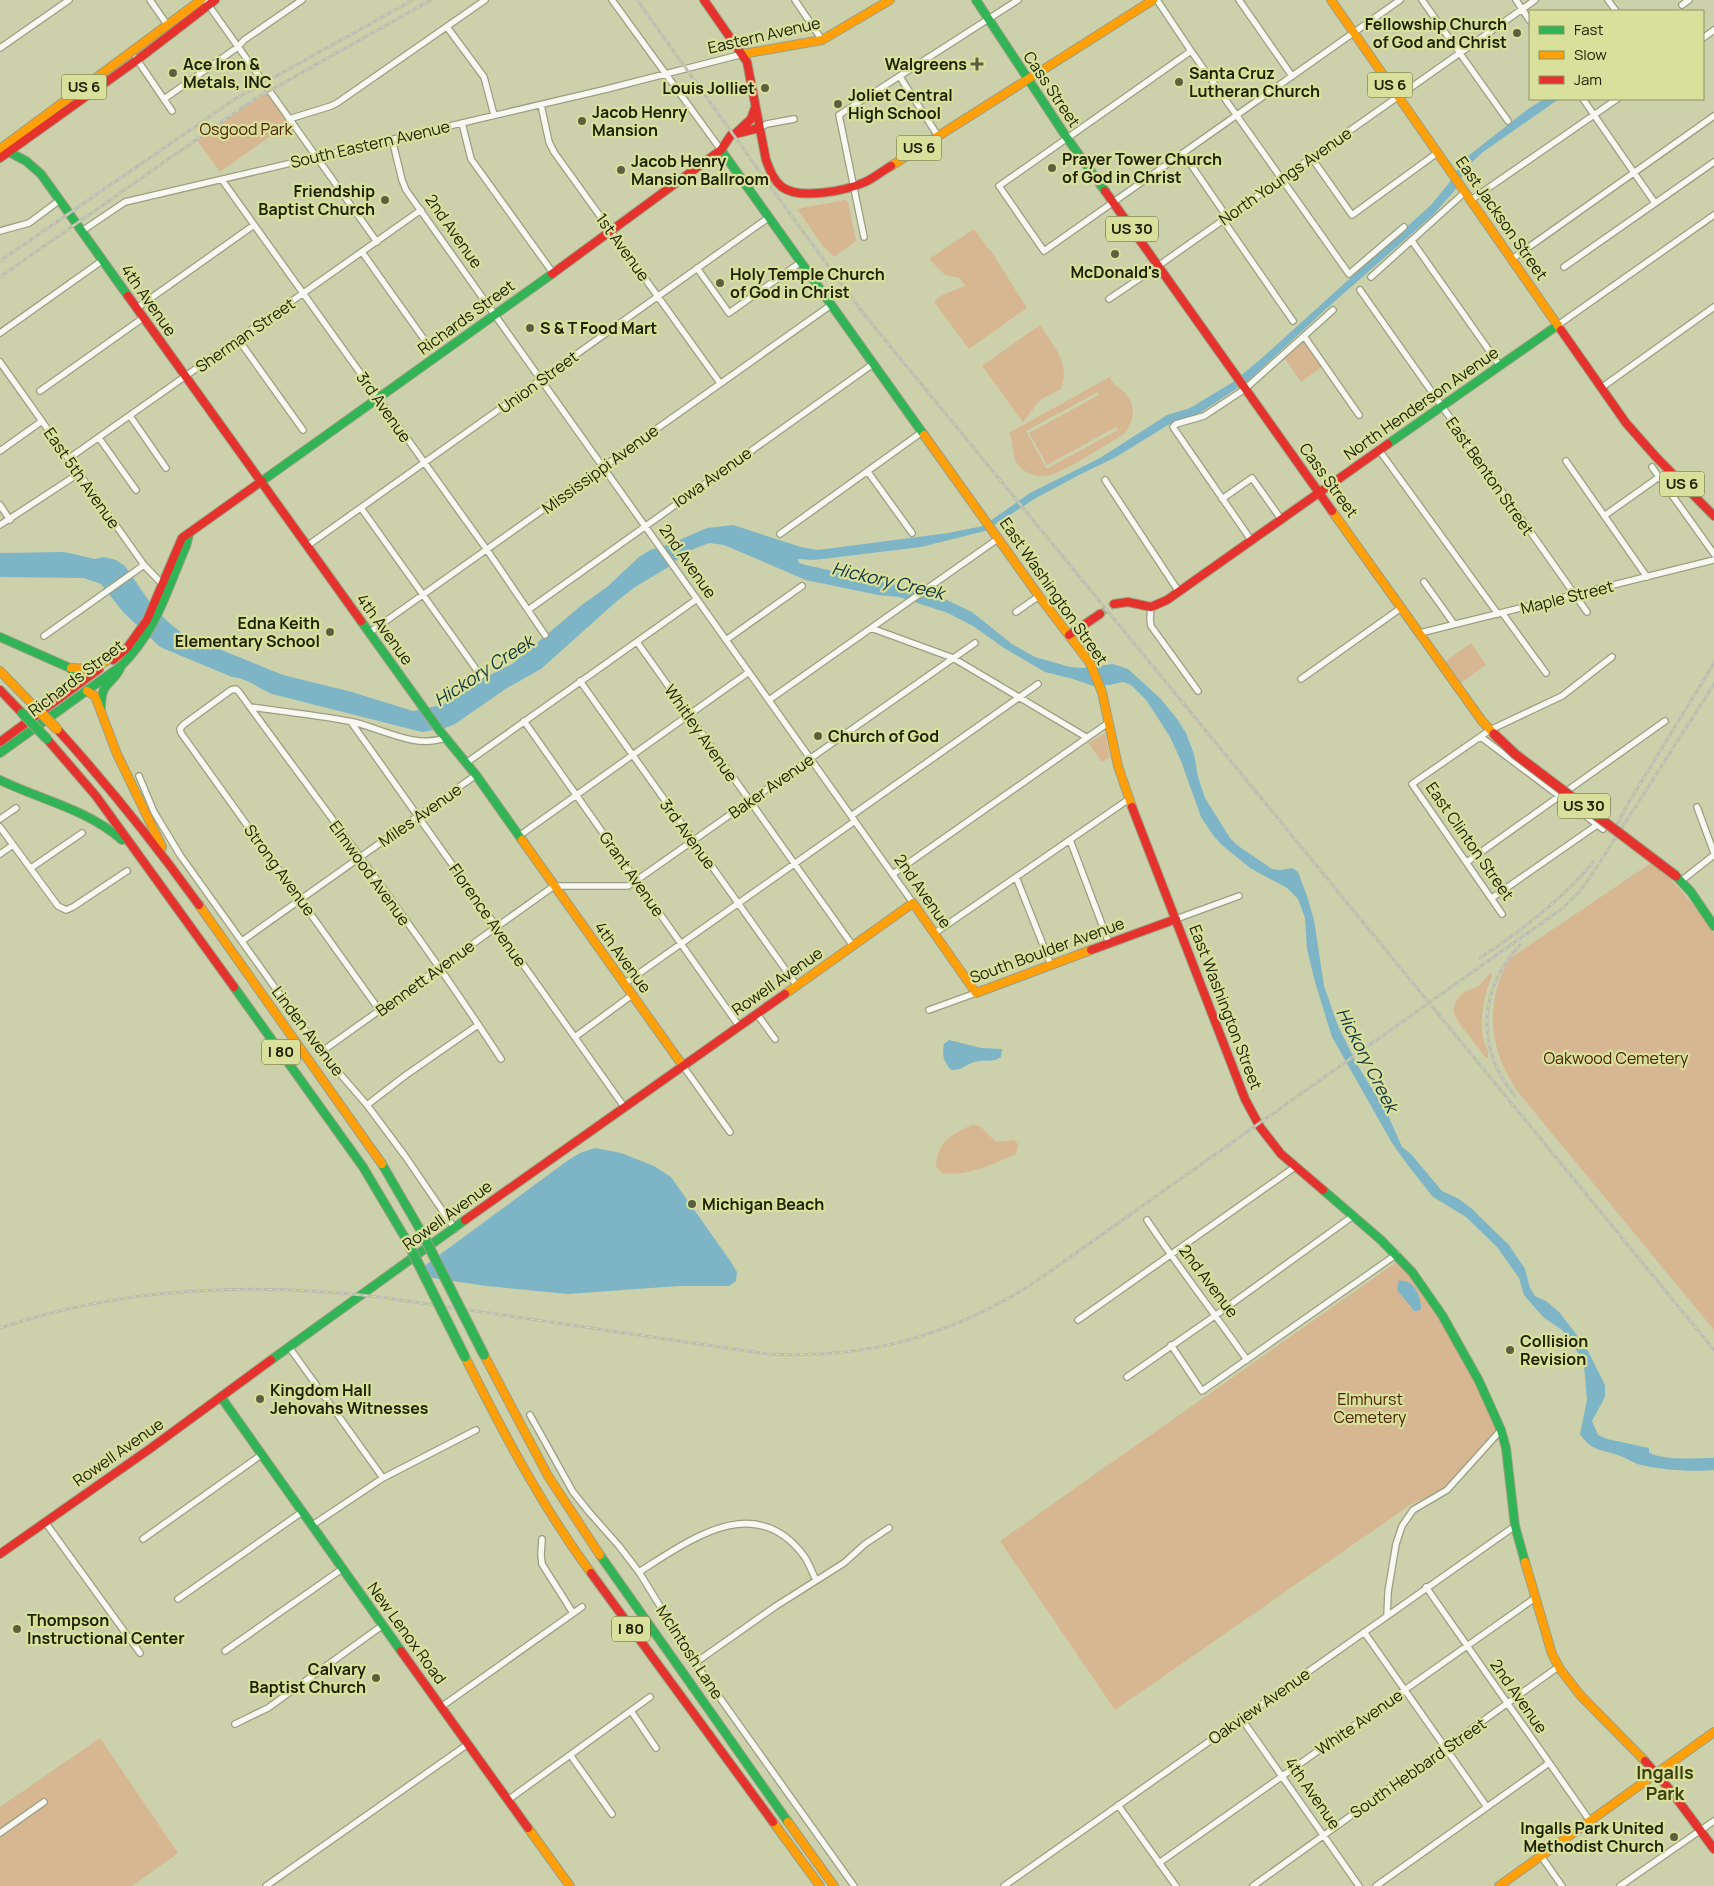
<svg xmlns="http://www.w3.org/2000/svg" width="1714" height="1886" viewBox="0 0 1714 1886" font-family="Manrope,sans-serif">
<rect width="100%" height="100%" fill="#ccd1ab"/>
<path fill="#d6b791" fill-rule="evenodd" d="M269 92 290 122 220 172 197 140 241 109Z
M845 200 848 202 856 241 834 257 823 246 797 209Z
M974 229 990 251H991L1027 308 969 349 934 302 942 295 965 286 960 278 945 275 929 259Z
M1040 325C1053 346 1071 362 1061 389L1040 400 1023 422 982 366Z
M1304 337 1323 366 1301 382 1283 356Z
M1110 377C1114 386 1116 385 1123 391 1137 405 1135 419 1124 434 1108 443 1062 474 1046 476 1036 477 1024 473 1018 465 1010 454 1015 443 1009 433ZM1098 392 1099 395 1029 433 1047 465 1116 427 1118 430 1048 468H1046L1026 431Z
M1471 643 1486 665 1458 685 1443 663Z
M1105 733 1110 757 1102 762 1088 743Z
M1651 863C1678 883 1695 906 1714 933V1330L1518 1092C1489 1050 1484 1005 1509 959Z
M1490 973 1492 975C1485 995 1479 1016 1483 1038 1485 1045 1489 1050 1488 1057L1486 1058 1459 1023 1453 1011 1456 1001 1464 992 1479 986Z
M972 1125 980 1126 996 1142 1014 1140 1018 1144 1016 1154C993 1164 967 1177 942 1173L936 1166C937 1142 953 1133 972 1125Z
M1398 1261 1437 1313 1478 1382 1499 1429 1446 1489 1410 1505 1115 1710 1000 1541Z
M100 1738 178 1853 132 1886H0V1807Z"/>
<path fill="#7eb5c6" d="M1544 99H1559L1483 152 1467 167 1455 190 1434 214 1408 237 1326 309 1248 381 1197 415 1168 425 1116 457 1079 475 1036 498 985 531 921 547 814 560 798 559 799 563 806 565 932 593 972 612 1012 644 1035 657 1070 667 1082 668 1113 664 1128 669 1161 699 1177 719 1186 733 1194 754 1198 777 1205 798 1230 838 1237 845 1272 869 1280 870 1292 868 1298 872 1307 896 1314 920 1324 986 1338 1026 1358 1066 1388 1115 1402 1147 1411 1154 1442 1191 1459 1199 1472 1209 1509 1245 1525 1269 1530 1288 1535 1296 1546 1301 1559 1312 1586 1347 1605 1385V1397L1592 1421 1598 1435 1607 1439 1649 1448V1453C1669 1461 1693 1458 1714 1458V1470C1691 1472 1659 1470 1637 1464 1632 1462 1628 1459 1623 1457 1605 1449 1592 1453 1580 1434L1587 1400 1584 1366 1577 1351 1562 1330 1543 1317 1524 1295 1519 1278 1497 1247 1466 1217 1433 1197 1407 1164 1392 1143 1332 1037 1315 982 1307 949 1305 918 1298 899 1287 888 1250 868 1222 845 1213 835 1201 817 1181 761 1170 737 1147 701 1131 685 1123 682 1109 685 1093 686 1073 679 1045 672 1004 648 973 626 948 613 899 597 878 595 806 580 724 545 709 543 686 552 667 568 635 587 617 601 541 669 507 688 455 724 445 728 422 732 272 694C258 688 247 678 232 677L160 647 123 612 101 584 84 578 0 577V553L64 552 95 559 104 557 116 560 125 566 151 604 167 621 183 634 194 639 283 675 352 692 413 711 441 705 455 699 486 677 512 664 583 604 607 587 639 557 650 550 670 544 707 528 733 525 801 547 818 550 948 533 983 526 1030 493 1100 458 1167 415 1190 408 1233 382 1262 358 1431 205 1449 183 1463 160 1528 109Z
M949 1040 981 1048 1002 1049 1001 1057C993 1063 984 1059 974 1062 965 1065 961 1071 951 1070 943 1060 942 1056 944 1044Z
M595 1148 621 1153 654 1166 671 1177 731 1262 737 1272 736 1281 729 1286H679L568 1294 486 1286 420 1276 419 1270 567 1161 580 1153Z
M1399 1280C1400 1281 1407 1281 1408 1282 1416 1285 1422 1301 1421 1309L1417 1311H1414C1409 1303 1402 1297 1397 1290Z"/>
<g fill="none" stroke-linecap="round" stroke-linejoin="round">
<path stroke="#aaae8a" stroke-width="8" stroke-dasharray="8 4" stroke-linecap="butt" d="M1100 614 1114 604"/>
<defs>
<path id="street" d="M150 0 168 26
M612 0 721 150
M795 0 822 40
M1157 0 1191 51 1349 274 1404 227
M1239 0 1292 76
M1422 0 1508 121
M1516 0 1530 21
M1608 0 1616 11
M207 3 377 242
M1682 5 1689 0
M447 27 484 77 494 115
M1703 38 1714 30
M0 48 69 0
M1191 51 999 186 1044 251 1400 0
M136 58 172 111
M900 77 938 136
M164 99 238 47 244 40 302 0
M1583 99 1655 203
M541 105 549 142 554 152 720 383
M289 119 331 106 337 103 485 0
M462 123 471 159 553 273
M759 128 767 124 794 119
M392 139 402 180 406 190 913 903
M1183 153 1227 217
M1311 157 1352 215 1437 153
M222 180 487 550 545 635
M1471 200 1617 99
M1223 220 1293 321
M0 231 29 223 60 200
M82 231 125 202 607 89 743 54
M864 237 839 115 1018 0
M1412 241 1500 366
M362 252 426 342
M1512 259 1714 116
M1564 267 1714 162
M697 268 729 313 801 262
M1371 277 1465 192
M1360 290 1587 612
M1109 299 1158 266 1535 0
M137 308 254 225
M1558 325 1714 215
M0 333 103 260
M1304 336 1359 415
M238 339 303 430
M0 362 144 565 164 586
M1601 388 1714 307
M40 391 143 318
M130 416 166 468
M99 438 136 490
M1379 450 1498 614
M0 451 42 421
M68 459 421 210
M1566 461 1647 577
M1652 467 1714 554
M868 472 912 533
M1105 480 1179 592
M1222 499 1252 478 1281 519
M0 505 10 520
M361 508 481 676
M1604 516 1659 477
M0 525 78 474
M780 534 922 432
M1251 540 1173 427 1176 424 1204 416 1245 389 1333 310
M307 546 768 218
M1424 582 1454 624
M1151 607 1150 619 1151 626 1198 691
M528 610 873 364
M1016 612 1039 596
M1503 614 1546 673
M871 628 953 658 1086 737
M369 633 831 305
M1420 633 1714 560
M44 636 144 565
M726 640 802 586
M637 642 853 946
M1301 679 1401 608
M580 681 797 986
M769 700 999 538
M250 707C284 712 319 715 353 722 383 729 415 749 445 738
M524 721 739 1026
M351 722 625 1108
M1481 737 1603 829
M466 763 697 599
M139 776 154 812 180 855 321 1052 367 1105 405 1156 455 1229
M1697 807 1714 853
M851 816 1038 684
M0 819 16 808
M0 827 58 906 66 910 73 907 127 871
M519 836 749 672
M1070 840 1109 943
M0 854 13 845
M1467 862 1665 721
M31 868 82 833
M893 874 1108 723
M1016 877 1051 965
M1681 881 1714 855
M1492 898 1597 825
M1502 914 1412 784 1490 730 1562 696 1612 657
M1176 919 1239 896
M935 933 1129 799
M242 941 476 775
M624 984 855 821
M929 1010 976 993
M380 1011 181 733 180 729 183 725 231 690 236 689 239 692C327 813 419 933 501 1059
M757 1014 775 1039
M575 1037 632 995
M321 1052 554 886H628L637 880 975 643
M683 1066 730 1132
M367 1105 406 1075 478 1025
M1147 1220C1179 1268 1214 1313 1247 1360
M1078 1320 1295 1167
M1171 1345 1202 1391 1397 1254
M289 1347 383 1478
M1127 1377 1216 1315 1353 1216
M530 1415 573 1492 589 1512 619 1546 639 1572 695 1663 854 1886
M45 1522 140 1653
M311 1526 383 1478 476 1430
M143 1539 261 1455
M542 1539 541 1555 542 1564 573 1613
M639 1572C690 1540 755 1490 804 1556 809 1563 812 1572 816 1580
M1426 1587 1590 1821
M178 1599 302 1512
M1387 1616 1388 1592 1396 1544 1402 1526 1413 1510 1447 1490 1501 1430
M1364 1632 1487 1807
M225 1651 342 1569
M695 1663 776 1606 844 1563 865 1544 889 1528
M441 1707 582 1607
M631 1711 656 1748
M1241 1718 1359 1886
M235 1724 268 1708 383 1625
M571 1756 612 1814
M508 1800 650 1697
M1118 1805 1176 1886
M0 1833 44 1802
M1541 1856 1562 1886
M1159 1863 1535 1598
M266 1886 468 1744
M1004 1886 1515 1526
M1253 1886 1558 1667
M1376 1886 1549 1763
M1620 1886 1714 1821"/>
<path id="fast" d="M976 0 1067 138 1105 191
M721 150 924 435
M9 152 26 161 41 174 128 296
M1388 444 1558 325
M262 481 552 274
M361 621 440 731 476 775 522 840
M0 637 70 668 78 676 81 682
M101 707C101 679 114 685 121 666
M0 753 121 666C157 630 166 592 186 546L189 534
M0 780C41 800 87 809 122 840
M1676 876 1691 892 1714 926
M234 987 363 1167 407 1241
M382 1164 422 1233
M1323 1190 1381 1240 1412 1272 1442 1315 1479 1381 1501 1430 1506 1448 1515 1526 1525 1562
M271 1360 465 1220
M221 1397 401 1651
M600 1555 788 1822"/>
<path id="slow" d="M1331 0 1561 330
M743 54 822 40 890 0
M0 149 201 0
M891 166 1153 0
M924 435 1039 596 1090 663 1102 692 1118 766 1132 807
M1332 511 1482 721 1494 734
M71 668 93 669 110 659 117 657
M0 671 34 706
M87 691 95 696 117 754 162 847
M522 840 683 1066
M199 905 382 1164
M785 994 913 903 976 993 1091 950
M484 1355 548 1476 600 1555
M465 1357C503 1432 541 1505 591 1573
M1525 1562 1552 1654 1560 1669 1581 1696 1645 1761
M773 1822 820 1886
M788 1822 834 1886
M528 1828 570 1886
M1499 1886 1714 1732"/>
<path id="jam" d="M704 0 747 62 766 160C770 170 773 180 782 187 799 200 846 191 865 182 874 178 882 171 891 166
M736 133 751 119 755 108
M0 158 137 60 215 0
M1105 191 1332 511
M552 274 721 150 731 135 759 128
M128 296 361 621
M1561 330 1626 423 1656 457 1714 516
M1114 604 1128 602 1151 607 1167 600 1388 444
M1069 635 1100 614
M113 660 127 648 147 620 182 538 262 481
M0 690 22 713
M57 729C108 785 155 844 199 905
M47 739 96 796 234 987
M0 742 99 669
M1132 807 1245 1099 1260 1127 1281 1154 1323 1190
M1091 950 1176 919
M465 1220 785 994
M0 1554 151 1448 271 1360
M591 1573 773 1822
M401 1651 528 1828
M1645 1761 1671 1791 1714 1849"/>
</defs>
<use href="#street" stroke="#9b9e81" stroke-width="8"/>
<use href="#fast" stroke="#9b9e81" stroke-width="10"/>
<use href="#slow" stroke="#9b9e81" stroke-width="10"/>
<use href="#jam" stroke="#9b9e81" stroke-width="10"/>
<use href="#street" stroke="#f7f8f2" stroke-width="5.5"/>
<use href="#fast" stroke="#30b455" stroke-width="8"/>
<use href="#slow" stroke="#ff9f0a" stroke-width="8"/>
<use href="#jam" stroke="#e5322d" stroke-width="8"/>
<defs>
<path id="rail" d="M637 0 785 207 863 313 1714 1350
M0 261 235 99 413 0
M0 277 253 100 431 0
M1615 828 1629 802 1714 663
M1480 958C1521 931 1562 900 1593 862
M1515 1096C1476 1049 1478 990 1520 945
M0 1328C126 1286 256 1282 387 1298L768 1354C868 1359 952 1336 1035 1282L1563 908 1580 891 1593 873 1714 684"/>
</defs>
<use href="#rail" stroke="#bbbdb2" stroke-width="3"/>
<use href="#rail" stroke="#d8e09c" stroke-width="1" stroke-dasharray="4" stroke-linecap="butt"/>
<defs>
<path id="fast-bridge" d="M22 713 47 739
M422 1233 484 1355
M407 1241 465 1357"/>
<path id="slow-bridge" d="M34 706 57 729"/>
<path id="jam-bridge" d="M1494 734 1515 754 1676 876"/>
</defs>
<use href="#fast-bridge" stroke="#9b9e81" stroke-width="11" stroke-linecap="butt"/>
<use href="#slow-bridge" stroke="#9b9e81" stroke-width="11" stroke-linecap="butt"/>
<use href="#jam-bridge" stroke="#9b9e81" stroke-width="11" stroke-linecap="butt"/>
<use href="#fast-bridge" stroke="#30b455" stroke-width="9"/>
<use href="#slow-bridge" stroke="#ff9f0a" stroke-width="9"/>
<use href="#jam-bridge" stroke="#e5322d" stroke-width="9"/>
</g>
<g fill="#5c5f40" stroke="#d8e09c" stroke-width="2">
<circle cx="1517" cy="33" r="5"/>
<path d="M974.5 56.5h5v5h5v5h-5v5h-5v-5h-5v-5h5z"/>
<circle cx="173" cy="73" r="5"/>
<circle cx="1179" cy="82" r="5"/>
<circle cx="765" cy="88" r="5"/>
<circle cx="838" cy="104" r="5"/>
<circle cx="582" cy="121" r="5"/>
<circle cx="1052" cy="168" r="5"/>
<circle cx="621" cy="170" r="5"/>
<circle cx="385" cy="200" r="5"/>
<circle cx="1115" cy="254" r="5"/>
<circle cx="720" cy="283" r="5"/>
<circle cx="530" cy="328" r="5"/>
<circle cx="330" cy="632" r="5"/>
<circle cx="818" cy="736" r="5"/>
<circle cx="692" cy="1204" r="5"/>
<circle cx="1510" cy="1350" r="5"/>
<circle cx="260" cy="1399" r="5"/>
<circle cx="17" cy="1629" r="5"/>
<circle cx="376" cy="1678" r="5"/>
<circle cx="1674" cy="1837" r="5"/>
</g>
<g text-anchor="middle" stroke-width="4.5" stroke-linejoin="round" paint-order="stroke">
<g fill="#d8e09c" stroke="#575b33" stroke-width="1">
<rect x="1367.5" y="72.5" width="45" height="25" rx="4"/>
<rect x="61.5" y="74.5" width="45" height="25" rx="4"/>
<rect x="896.5" y="135.5" width="45" height="25" rx="4"/>
<rect x="1106" y="216.5" width="52" height="25" rx="4"/>
<rect x="1659.5" y="471.5" width="45" height="25" rx="4"/>
<rect x="1558" y="793.5" width="52" height="25" rx="4"/>
<rect x="262" y="1039.5" width="38" height="25" rx="4"/>
<rect x="612" y="1616.5" width="38" height="25" rx="4"/>
</g>
<g font-size="15" font-weight="bold" fill="#202206">
<text x="1390" y="90">US 6</text>
<text x="84" y="92">US 6</text>
<text x="919" y="153">US 6</text>
<text x="1132" y="234">US 30</text>
<text x="1682" y="489">US 6</text>
<text x="1584" y="811">US 30</text>
<text x="281" y="1057">I 80</text>
<text x="631" y="1634">I 80</text>
</g>
<g font-size="16" font-weight="bold" fill="#202206" stroke="#d8e09c" text-anchor="start">
<text x="1507" y="30" text-anchor="end">Fellowship Church<tspan x="1507" dy="18">of God and Christ</tspan></text>
<text x="183" y="70">Ace Iron &amp;<tspan x="183" dy="18">Metals, INC</tspan></text>
<text x="967" y="70" text-anchor="end">Walgreens</text>
<text x="1189" y="79">Santa Cruz<tspan x="1189" dy="18">Lutheran Church</tspan></text>
<text x="755" y="94" text-anchor="end">Louis Jolliet</text>
<text x="848" y="101">Joliet Central<tspan x="848" dy="18">High School</tspan></text>
<text x="592" y="118">Jacob Henry<tspan x="592" dy="18">Mansion</tspan></text>
<text x="1062" y="165">Prayer Tower Church<tspan x="1062" dy="18">of God in Christ</tspan></text>
<text x="631" y="167">Jacob Henry<tspan x="631" dy="18">Mansion Ballroom</tspan></text>
<text x="375" y="197" text-anchor="end">Friendship<tspan x="375" dy="18">Baptist Church</tspan></text>
<text x="1115" y="278" text-anchor="middle">McDonald's</text>
<text x="730" y="280">Holy Temple Church<tspan x="730" dy="18">of God in Christ</tspan></text>
<text x="540" y="334">S &amp; T Food Mart</text>
<text x="320" y="629" text-anchor="end">Edna Keith<tspan x="320" dy="18">Elementary School</tspan></text>
<text x="828" y="742">Church of God</text>
<text x="702" y="1210">Michigan Beach</text>
<text x="1520" y="1347">Collision<tspan x="1520" dy="18">Revision</tspan></text>
<text x="270" y="1396">Kingdom Hall<tspan x="270" dy="18">Jehovahs Witnesses</tspan></text>
<text x="27" y="1626">Thompson<tspan x="27" dy="18">Instructional Center</tspan></text>
<text x="366" y="1675" text-anchor="end">Calvary<tspan x="366" dy="18">Baptist Church</tspan></text>
<text x="1664" y="1834" text-anchor="end">Ingalls Park United<tspan x="1664" dy="18">Methodist Church</tspan></text>
</g>
<g font-size="16" fill="#202206" stroke="#d8e09c">
<text transform="translate(764 35) rotate(-13)" y="6">Eastern Avenue</text>
<text transform="translate(1052 89) rotate(56)" y="6">Cass Street</text>
<text transform="translate(370 144) rotate(-13)" y="6">South Eastern Avenue</text>
<text transform="translate(1285 176) rotate(-35)" y="6">North Youngs Avenue</text>
<text transform="translate(1502 218) rotate(55)" y="6">East Jackson Street</text>
<text transform="translate(454 231) rotate(55)" y="6">2nd Avenue</text>
<text transform="translate(623 247) rotate(54)" y="6">1st Avenue</text>
<text transform="translate(149 300) rotate(55)" y="6">4th Avenue</text>
<text transform="translate(466 317) rotate(-36)" y="6">Richards Street</text>
<text transform="translate(245 335) rotate(-35)" y="6">Sherman Street</text>
<text transform="translate(538 382) rotate(-36)" y="6">Union Street</text>
<text transform="translate(1421 403) rotate(-35)" y="6">North Henderson Avenue</text>
<text transform="translate(384 407) rotate(55)" y="6">3rd Avenue</text>
<text transform="translate(600 469) rotate(-36)" y="6">Mississippi Avenue</text>
<text transform="translate(1490 476) rotate(55)" y="6">East Benton Street</text>
<text transform="translate(712 477) rotate(-35)" y="6">Iowa Avenue</text>
<text transform="translate(82 478) rotate(55)" y="6">East 5th Avenue</text>
<text transform="translate(1329 480) rotate(54)" y="6">Cass Street</text>
<text transform="translate(688 561) rotate(55)" y="6">2nd Avenue</text>
<text transform="translate(1054 591) rotate(55)" y="6">East Washington Street</text>
<text transform="translate(1567 597) rotate(-14)" y="6">Maple Street</text>
<text transform="translate(385 629) rotate(54)" y="6">4th Avenue</text>
<text transform="translate(76 678) rotate(-37)" y="6">Richards Street</text>
<text transform="translate(701 733) rotate(55)" y="6">Whitley Avenue</text>
<text transform="translate(771 786) rotate(-35)" y="6">Baker Avenue</text>
<text transform="translate(420 815) rotate(-35)" y="6">Miles Avenue</text>
<text transform="translate(688 834) rotate(54)" y="6">3rd Avenue</text>
<text transform="translate(1470 841) rotate(55)" y="6">East Clinton Street</text>
<text transform="translate(280 870) rotate(54)" y="6">Strong Avenue</text>
<text transform="translate(370 873) rotate(54)" y="6">Elmwood Avenue</text>
<text transform="translate(632 874) rotate(55)" y="6">Grant Avenue</text>
<text transform="translate(923 891) rotate(55)" y="6">2nd Avenue</text>
<text transform="translate(488 915) rotate(55)" y="6">Florence Avenue</text>
<text transform="translate(1047 950) rotate(-20)" y="6">South Boulder Avenue</text>
<text transform="translate(623 957) rotate(54)" y="6">4th Avenue</text>
<text transform="translate(425 978) rotate(-36)" y="6">Bennett Avenue</text>
<text transform="translate(777 981) rotate(-35)" y="6">Rowell Avenue</text>
<text transform="translate(1226 1007) rotate(69)" y="6">East Washington Street</text>
<text transform="translate(308 1031) rotate(53)" y="6">Linden Avenue</text>
<text transform="translate(447 1215) rotate(-36)" y="6">Rowell Avenue</text>
<text transform="translate(1209 1281) rotate(53)" y="6">2nd Avenue</text>
<text transform="translate(118 1452) rotate(-35)" y="6">Rowell Avenue</text>
<text transform="translate(407 1633) rotate(54)" y="6">New Lenox Road</text>
<text transform="translate(690 1652) rotate(57)" y="6">McIntosh Lane</text>
<text transform="translate(1519 1696) rotate(55)" y="6">2nd Avenue</text>
<text transform="translate(1259 1706) rotate(-35)" y="6">Oakview Avenue</text>
<text transform="translate(1359 1722) rotate(-35)" y="6">White Avenue</text>
<text transform="translate(1418 1768) rotate(-35)" y="6">South Hebbard Street</text>
<text transform="translate(1313 1793) rotate(55)" y="6">4th Avenue</text>
</g>
<g font-size="16" fill="#4a2100" stroke="#d8e09c">
<text x="246" y="135">Osgood Park</text>
<text x="1616" y="1064">Oakwood Cemetery</text>
<text x="1370" y="1405">Elmhurst<tspan x="1370" dy="18">Cemetery</tspan></text>
</g>
<g font-size="18" font-style="italic" fill="#0e3143" stroke="#d8e09c">
<text transform="translate(888 581) rotate(13)" y="6">Hickory Creek</text>
<text transform="translate(484 671) rotate(-33)" y="6">Hickory Creek</text>
<text transform="translate(1367 1060) rotate(63)" y="6">Hickory Creek</text>
</g>
<g font-size="18" font-weight="bold" fill="#3b3f0b" stroke="#d8e09c">
<text x="1665" y="1779">Ingalls<tspan x="1665" dy="21">Park</tspan></text>
</g>
</g>
<rect x="1529" y="10" width="175" height="90" fill="#d8e09c" stroke="#8e9460"/>
<rect x="1539" y="26" width="25" height="8" fill="#30b455" stroke="#8e9460"/>
<text x="1574" y="35" font-size="15" fill="#202206">Fast</text>
<rect x="1539" y="51" width="25" height="8" fill="#ff9f0a" stroke="#8e9460"/>
<text x="1574" y="60" font-size="15" fill="#202206">Slow</text>
<rect x="1539" y="76" width="25" height="8" fill="#e5322d" stroke="#8e9460"/>
<text x="1574" y="85" font-size="15" fill="#202206">Jam</text>
</svg>
